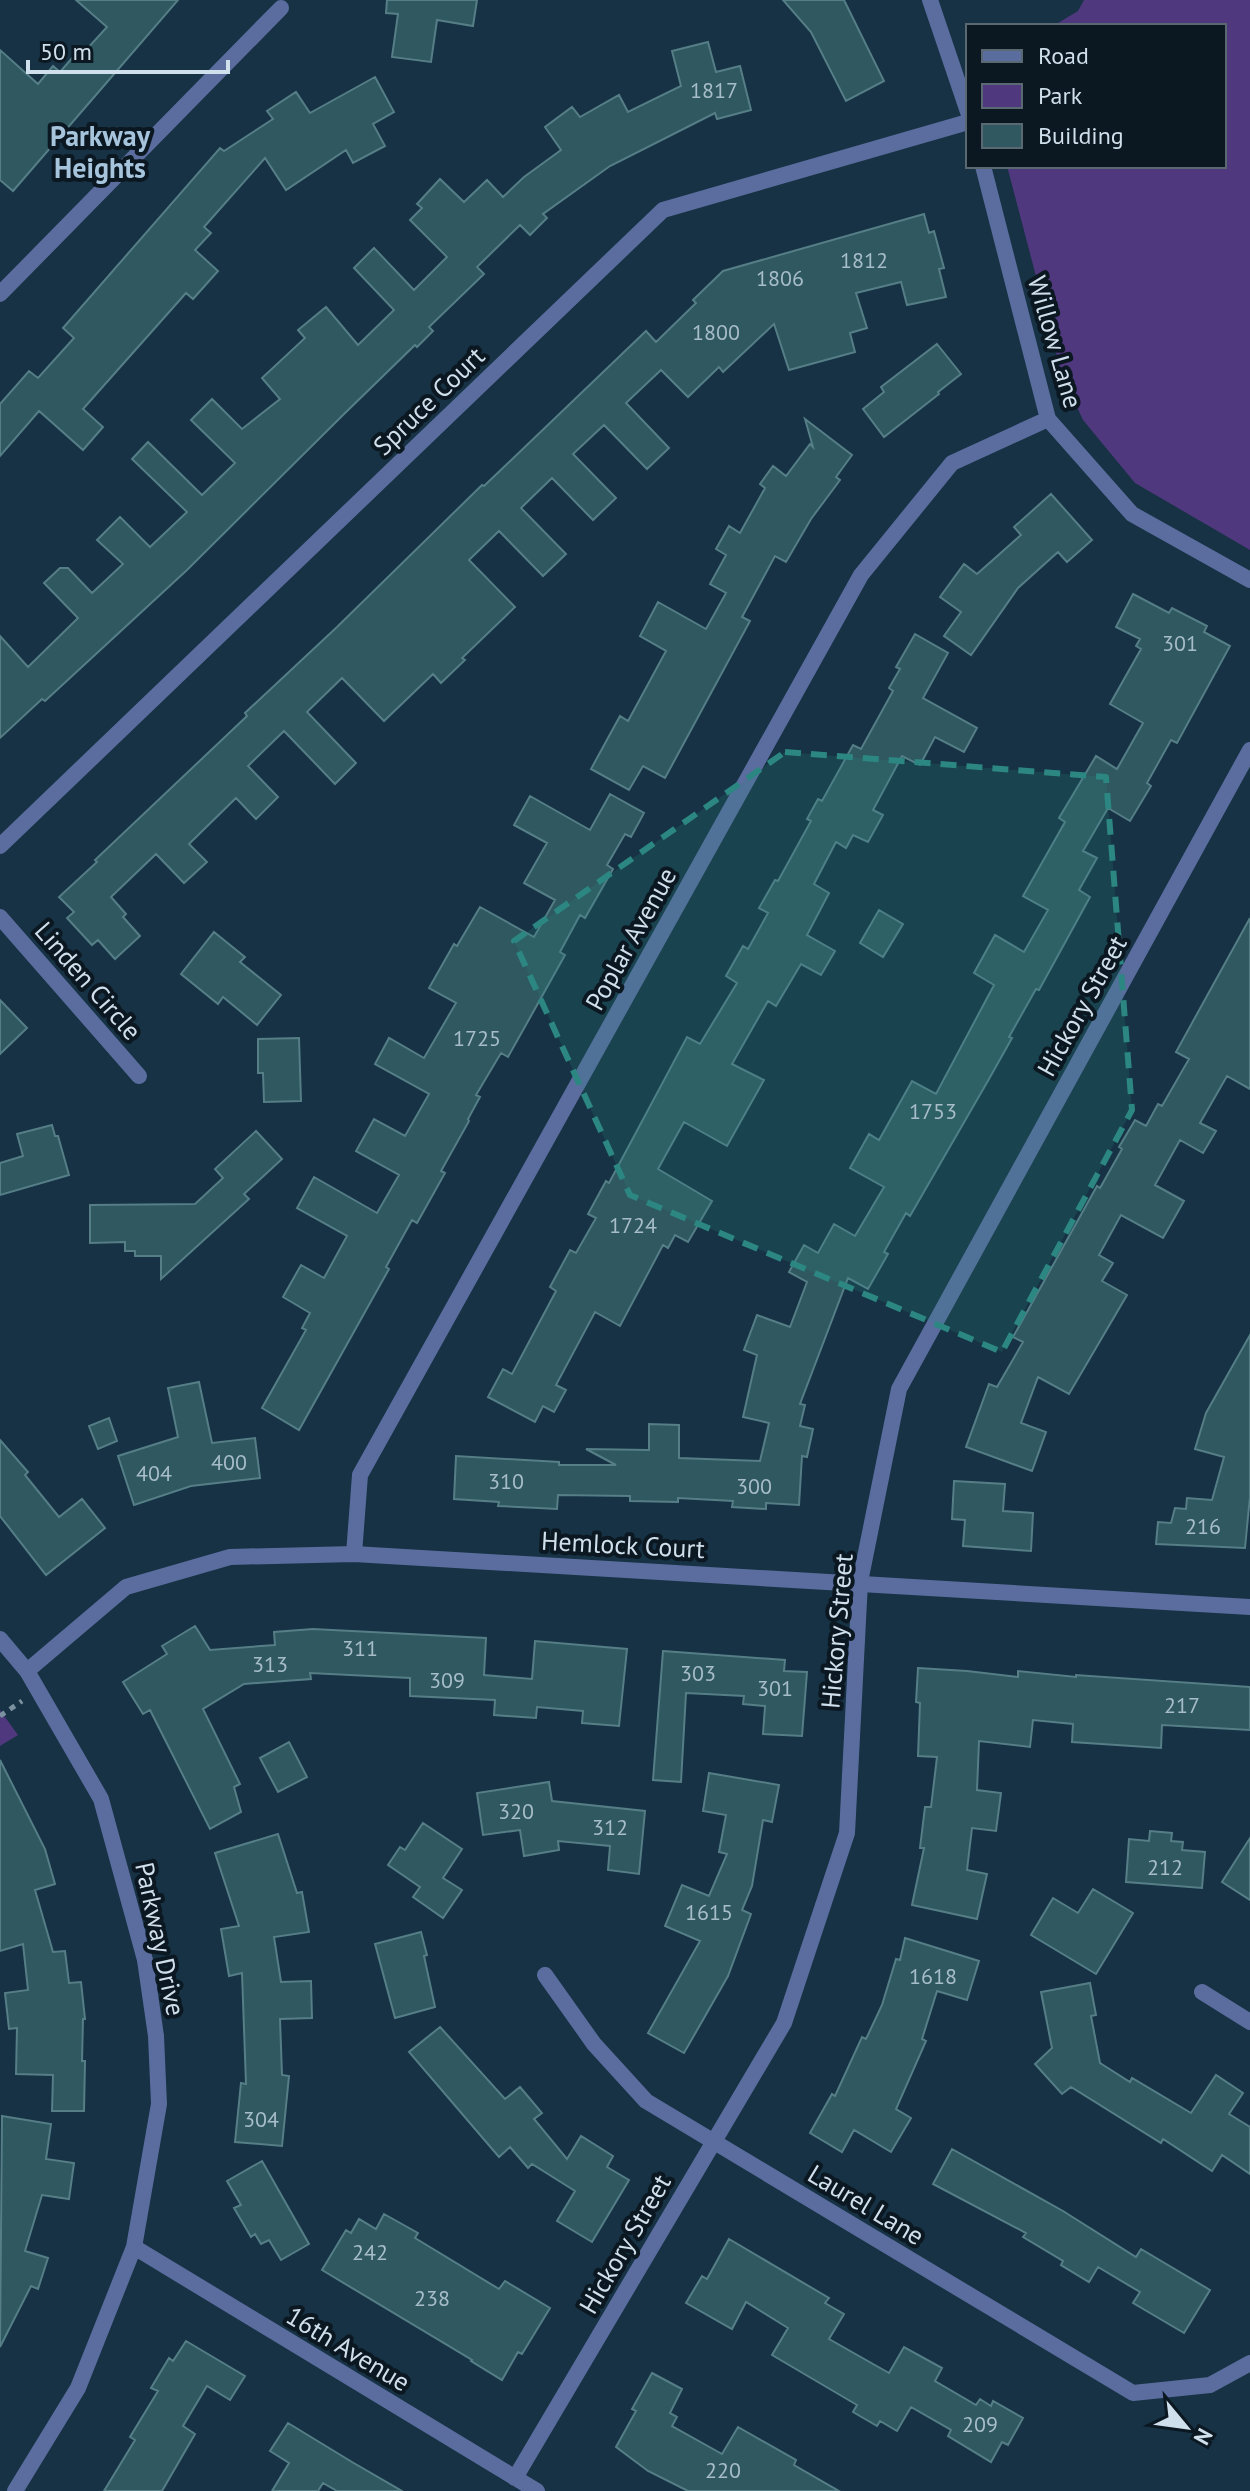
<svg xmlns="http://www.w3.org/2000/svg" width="1250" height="2491" viewBox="0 0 1250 2491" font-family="'PT Sans',sans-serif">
<rect width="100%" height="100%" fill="#163244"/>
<path fill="#50387e" d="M1084 0H1250V550L1135 483 1083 420 1062 375 1007 166H1224V26H1053L1078 11Z
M0 1710 18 1735 0 1746Z"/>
<path fill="#2f5860" stroke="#557e87" stroke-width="2" d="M76 0H178L13 191 0 180V50L38 84 53 66 60 72 72 58 76 61 107 27Z
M387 0H477L473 26 437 20 431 62 392 57 398 14 386 13Z
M783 0H844L884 81 846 101 811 32Z
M708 42 716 72 740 66 751 110 717 119 715 113 610 166 543 214 547 218 530 235 520 225 477 267 484 274 429 327 433 331 417 347 415 345 342 416 187 570 45 701 42 699 0 738V636L28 667 78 618 44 583 60 568H68L92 593 123 564 97 540 120 517 150 547 187 512 132 459 148 442 202 495 235 463 191 420 212 399 242 429 280 399 262 378 305 338 298 330 326 307 358 345 394 310 354 268 374 248 414 290 447 257 410 220 422 208 417 204 440 179 464 202 487 180 503 197 524 177 561 150 545 127 572 107 580 117 619 95 628 112 681 86 672 51Z
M375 77 394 112 373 124 385 146 353 163 346 150 286 190 265 158 204 227 211 233 195 250 218 271 193 299 186 293 83 409 103 427 83 450 39 411 0 456V404L29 371 38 378 74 338 63 328 220 148 224 151 273 119 267 111 296 92 310 113Z
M924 214 929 233 934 231 944 268 939 269 946 297 907 305 901 282 856 293 867 328 850 333 855 352 789 370 774 324 723 372 719 367 688 397 661 370 626 403 669 448 647 469 604 425 573 454 616 498 593 520 552 478 521 508 566 554 543 576 499 531 469 560 515 607 462 658 465 660 441 683 433 674 384 721 342 678 307 712 356 763 335 784 284 731 248 766 278 797 256 819 236 798 189 844 207 862 184 883 156 854 111 897 126 914 123 917 140 936 115 959 98 940 92 945 67 918 74 912 59 897 97 862 95 860 227 735 247 716 245 713 337 627 482 485 484 486 646 331 656 342 696 303 693 300 723 271Z
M937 344 961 374 938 392 939 394 884 437 863 409 884 392 881 387Z
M805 419 852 455 836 477 840 480 811 519 786 562 775 556 742 617 750 621 665 778 643 766 629 790 591 769 620 716 628 721 666 651 640 636 658 602 706 629 726 593 710 584 726 555 716 549 729 526 740 533 765 488 760 484 773 466 786 476 810 444 813 447Z
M1051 494 1092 540 1067 562 1058 552 1018 588 971 655 944 636 961 612 940 597 964 564 977 574 1021 535 1014 527Z
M1133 594 1169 613 1172 608 1207 626 1204 632 1230 646 1177 743 1171 740 1147 783 1151 786 1130 821 1108 808 1083 851 1097 858 1079 890 1090 897 1039 990 1036 989 1009 1037 1012 1038 989 1079 910 1216 906 1213 884 1252 888 1254 868 1289 848 1278 800 1404 805 1405 800 1426 813 1429 807 1457 802 1456 799 1505 766 1503V1509L732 1507 733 1501 678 1498V1502L630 1501V1496L558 1495 557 1509 498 1506 499 1502 454 1499 456 1456 559 1462V1465H616L586 1449 649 1450V1424L679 1425V1458L760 1461 769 1423 743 1417 757 1355 744 1350 757 1315 790 1327 807 1282 789 1272 804 1245 818 1253 834 1224 855 1236 884 1187 850 1168 869 1134 879 1140 912 1081 936 1094 994 985 974 973 995 935 1024 952 1048 910 1023 896 1065 822 1059 818 1096 756 1117 769 1143 723 1110 704 1141 649 1136 646 1140 639 1116 627Z
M915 634 948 653 923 698 977 728 964 752 935 737 920 765 902 756 873 810 883 815 868 842 853 835 846 848 836 842 814 884 829 893 807 935 835 951 821 975 801 964 776 1006 768 1001 732 1064 764 1080 727 1146 684 1122 658 1169 712 1201 688 1242 675 1235 668 1248 663 1245 620 1326 595 1312 556 1385 566 1390 554 1412 543 1406 535 1422 488 1397 503 1369 512 1374 556 1291 550 1287 570 1250 576 1253 596 1218 588 1214 606 1181 609 1183 687 1037 700 1044 737 983 726 976 743 946 748 949 768 913 759 908 775 880 778 881 811 821 807 819 818 799 822 801 853 745 861 749 893 691 889 688 900 669 896 667Z
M610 794 644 813 631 837 625 834 607 865 613 869 585 918 580 915 560 952 565 955 508 1057 501 1053 476 1095 480 1097 468 1119 469 1121 441 1171 445 1173 417 1223 412 1220 386 1267 389 1269 299 1430 262 1408 306 1330 302 1328 310 1313 283 1297 301 1265 324 1278 347 1236 297 1208 314 1177 377 1213 399 1175 356 1151 374 1119 405 1136 429 1094 375 1064 389 1038 424 1058 456 1003 429 988 454 944 457 946 480 907 534 937 555 900 524 883 547 843 514 825 530 796 590 830Z
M879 910 903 924 883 957 860 943Z
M1250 918V1089L1227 1076 1200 1123 1216 1131 1203 1153 1180 1140 1155 1185 1184 1201 1163 1238 1121 1215 1099 1255 1113 1263 1102 1281 1127 1295 1069 1394 1038 1377 1021 1423 1046 1432 1032 1471 966 1447 989 1384 997 1387 1023 1342 1013 1337 1097 1186 1100 1188 1122 1149 1119 1147 1135 1120 1146 1126 1158 1104 1162 1106 1189 1059 1176 1052Z
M214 932 245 957 240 962 281 995 257 1025 223 997 218 1004 181 974Z
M0 1000 27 1028 0 1054Z
M299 1038 301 1101 264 1102 263 1073H258V1039Z
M52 1125 55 1136H58L69 1175 0 1195V1163L23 1156 17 1134Z
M256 1131 282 1159 244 1194 249 1199 161 1279V1256H135V1251H125V1242L90 1243V1205L195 1204 223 1178 215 1169Z
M1250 1335V1496L1245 1548 1156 1544 1158 1522 1171 1523 1175 1508 1186 1509 1187 1498 1212 1500 1224 1457 1195 1449 1206 1413Z
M199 1382 212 1443 255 1438 260 1478 191 1486 134 1505 118 1456 178 1437 168 1388Z
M109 1418 117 1441 98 1449 89 1426Z
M0 1440 28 1472 25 1475 59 1517 82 1499 105 1528 46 1575 0 1516Z
M954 1481 1005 1484 1003 1511 1033 1513 1031 1551 963 1546 965 1520 952 1519Z
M195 1626 210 1650 275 1645 274 1632 313 1629 486 1638 484 1675 532 1679 535 1641 627 1649 619 1726 582 1723 583 1711 537 1707 536 1718 494 1715 495 1700 410 1696V1678L310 1673 311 1679 244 1684 203 1709 240 1784 234 1787 241 1812 210 1829 150 1710 143 1714 123 1682 167 1654 162 1646Z
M663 1651 785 1660 784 1671 807 1672 802 1736 763 1734 765 1706 743 1704 744 1696 686 1693 681 1782 653 1780Z
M918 1668 967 1671 1018 1677V1671L1076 1677V1675L1250 1687V1730L1162 1725 1161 1748 1072 1742 1073 1724 1033 1720 1030 1747 979 1741 977 1790 1001 1793 996 1831 972 1828 967 1870 987 1874 977 1919 912 1905 924 1848H920L925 1807H931L937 1757 918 1756 920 1703 916 1702Z
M289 1742 307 1777 278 1792 260 1758Z
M0 1760 45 1849 55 1884 35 1890 53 1952 65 1951 69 1983 81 1982 85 2019H83L82 2061H85L84 2111H52L53 2075 16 2074 17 2028 9 2029 5 1993 28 1990 23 1944 0 1951Z
M709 1773 779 1785 772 1822 763 1820 752 1886 742 1910 751 1914 728 1976 684 2053 648 2033 700 1941 665 1926 682 1885 709 1896 727 1854 719 1852 726 1815 703 1811Z
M549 1782 552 1801 645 1811 639 1874 608 1870 610 1846 558 1841 559 1850 524 1856 520 1830 483 1835 477 1793Z
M423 1823 462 1849 443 1878 462 1890 443 1918 413 1897 420 1887 388 1865 400 1847 405 1850Z
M1150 1831 1172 1833 1171 1841 1183 1842 1182 1850 1205 1852 1202 1888 1126 1882 1129 1839 1149 1841Z
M278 1834 297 1893 302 1892 309 1932 274 1937 281 1982 311 1981 312 2018 280 2019 282 2075 289 2076 282 2146 235 2142 241 2083 246 2084 242 1973 229 1976 221 1929 239 1926 215 1853Z
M1250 1838V1900L1222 1882Z
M1093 1889 1133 1913 1096 1974 1031 1935 1053 1898 1078 1913Z
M421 1932 427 1955 424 1956 435 2007 395 2018 375 1944Z
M905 1938 979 1961 967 2000 937 1991 922 2039 926 2041 896 2109 911 2118 891 2152 854 2130 842 2152 810 2133 832 2094 835 2096 862 2037 866 2039 882 2005 896 1959 900 1960Z
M1090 1983 1096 2015 1091 2016 1100 2063 1130 2082 1132 2078 1191 2113 1216 2075 1243 2093 1229 2114 1250 2127V2174L1222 2155 1212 2171 1163 2139 1161 2143 1071 2087 1062 2094 1035 2064 1052 2048 1041 1992Z
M440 2027 505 2099 520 2087 542 2113 534 2119 567 2159 581 2136 613 2156 607 2167 629 2180 592 2242 557 2221 575 2191 532 2164 528 2168 510 2147 499 2157 409 2052Z
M2 2116 51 2124 46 2159 74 2163 69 2199 42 2195 25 2251 48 2258 38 2289 31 2286 0 2347Z
M952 2149 1063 2211 1136 2257 1141 2249 1210 2290 1184 2333 1133 2303 1140 2292 1098 2267 1089 2282 1061 2265 1063 2261 1023 2237 1026 2233 933 2184Z
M262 2161 309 2244 281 2260 269 2240 261 2244 255 2234 251 2237 234 2208 241 2205 227 2181Z
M384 2214 418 2233 415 2238 499 2289 505 2281 550 2308 522 2354 518 2352 502 2380 471 2361 472 2360 322 2270 346 2230 351 2233 359 2219 376 2229Z
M729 2239 829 2298 825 2303 844 2314 829 2339 889 2373 904 2347 942 2368 935 2381 976 2405 980 2399 991 2406 993 2401 1023 2418 1008 2445 1002 2442 991 2462 948 2436 951 2430 911 2407 897 2431 880 2421 877 2426 853 2412 857 2405 772 2355 788 2328 746 2302 732 2329 686 2303 702 2276 707 2279Z
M186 2341 245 2376 230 2400 207 2386 183 2426 195 2434 162 2491H104L135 2440 130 2437 158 2391 151 2388 169 2358 173 2361Z
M652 2373 682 2389 670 2413 677 2417 672 2426 722 2454 738 2427 796 2460 794 2465 839 2491H688L648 2471 616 2447 636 2411 632 2409Z
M288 2423 352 2462 402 2491H337L323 2483 318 2491H272L289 2463 270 2451Z"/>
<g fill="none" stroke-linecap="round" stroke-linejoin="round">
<path stroke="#7b919f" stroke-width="5" stroke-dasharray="6 6" stroke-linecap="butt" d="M0 1716 22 1701"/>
<path stroke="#5b6d9e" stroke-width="16" d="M930 0 968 112
M983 166 1048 419 1132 514 1250 580
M0 294 281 8
M0 846 663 210 968 122
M0 917 139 1076
M354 1554 360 1475 861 575 952 463 1048 419
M0 1639 27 1671 101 1799 145 1960 156 2036 159 2104 134 2247 78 2388 15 2491
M27 1671 126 1587 230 1557 354 1554 1250 1607
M545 1975 594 2044 646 2101 1133 2393 1210 2385 1250 2363
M1202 1992 1250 2022
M134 2247 537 2491
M515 2478 784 2023 847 1833 860 1582 899 1389 1250 750"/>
</g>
<path fill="#2c8681" fill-opacity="0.2" stroke="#2c8681" stroke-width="6" stroke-dasharray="16 10" stroke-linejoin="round" d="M785 752 1106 777 1132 1110 1002 1352 630 1195 514 941Z"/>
<g text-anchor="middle" stroke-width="8" stroke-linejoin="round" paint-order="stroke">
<g font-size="22" fill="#a7bdc8">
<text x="714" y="98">1817</text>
<text x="864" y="268">1812</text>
<text x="780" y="286">1806</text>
<text x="716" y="340">1800</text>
<text x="1180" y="651">301</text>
<text x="477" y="1046">1725</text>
<text x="933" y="1119">1753</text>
<text x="633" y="1233">1724</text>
<text x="229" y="1470">400</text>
<text x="154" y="1481">404</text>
<text x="506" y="1489">310</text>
<text x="754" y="1494">300</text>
<text x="1203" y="1534">216</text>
<text x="360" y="1656">311</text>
<text x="270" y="1672">313</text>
<text x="698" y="1681">303</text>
<text x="447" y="1688">309</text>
<text x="775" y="1696">301</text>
<text x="1182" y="1713">217</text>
<text x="516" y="1819">320</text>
<text x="610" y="1835">312</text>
<text x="1165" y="1875">212</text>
<text x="709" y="1920">1615</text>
<text x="933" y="1984">1618</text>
<text x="261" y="2127">304</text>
<text x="370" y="2260">242</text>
<text x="432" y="2306">238</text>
<text x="980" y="2432">209</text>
<text x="723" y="2478">220</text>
</g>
<g font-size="26" fill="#cfdfeb" stroke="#0c1821">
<text transform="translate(1055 342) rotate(74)" y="9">Willow Lane</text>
<text transform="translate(429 401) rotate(-44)" y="9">Spruce Court</text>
<text transform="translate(631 939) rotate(-61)" y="9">Poplar Avenue</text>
<text transform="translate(88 981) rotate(49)" y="9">Linden Circle</text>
<text transform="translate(1082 1006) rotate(-61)" y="9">Hickory Street</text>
<text transform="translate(623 1545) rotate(3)" y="9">Hemlock Court</text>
<text transform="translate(837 1631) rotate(-85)" y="9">Hickory Street</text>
<text transform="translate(160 1939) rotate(78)" y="9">Parkway Drive</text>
<text transform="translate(866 2205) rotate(31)" y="9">Laurel Lane</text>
<text transform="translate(625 2244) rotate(-60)" y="9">Hickory Street</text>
<text transform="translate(348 2349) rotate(31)" y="9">16th Avenue</text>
</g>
<g font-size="28" font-weight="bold" fill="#a6c5dd" stroke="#0c1821">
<text x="100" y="146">Parkway<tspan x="100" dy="32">Heights</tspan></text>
</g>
</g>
<rect x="966" y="24" width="260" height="144" fill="#0c1821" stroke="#5a6872" stroke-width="2"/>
<rect x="982" y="50" width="40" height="12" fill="#5b6d9e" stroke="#5a6872" stroke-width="2"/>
<text x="1038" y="64" font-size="24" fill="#cfdfeb">Road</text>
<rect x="982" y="84" width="40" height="24" fill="#50387e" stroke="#5a6872" stroke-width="2"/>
<text x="1038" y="104" font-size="24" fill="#cfdfeb">Park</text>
<rect x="982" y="124" width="40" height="24" fill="#2f5860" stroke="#5a6872" stroke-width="2"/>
<text x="1038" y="144" font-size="24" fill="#cfdfeb">Building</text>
<g transform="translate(1186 2427) rotate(119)" stroke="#0c1821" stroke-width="6" paint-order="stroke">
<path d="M0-6L14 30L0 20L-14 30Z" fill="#cfdfeb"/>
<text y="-12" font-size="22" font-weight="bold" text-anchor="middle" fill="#cfdfeb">N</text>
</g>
<path d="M28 60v12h200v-12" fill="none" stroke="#cfdfeb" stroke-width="4"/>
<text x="40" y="60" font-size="24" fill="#cfdfeb" stroke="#0c1821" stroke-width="6" paint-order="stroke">50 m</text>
</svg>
